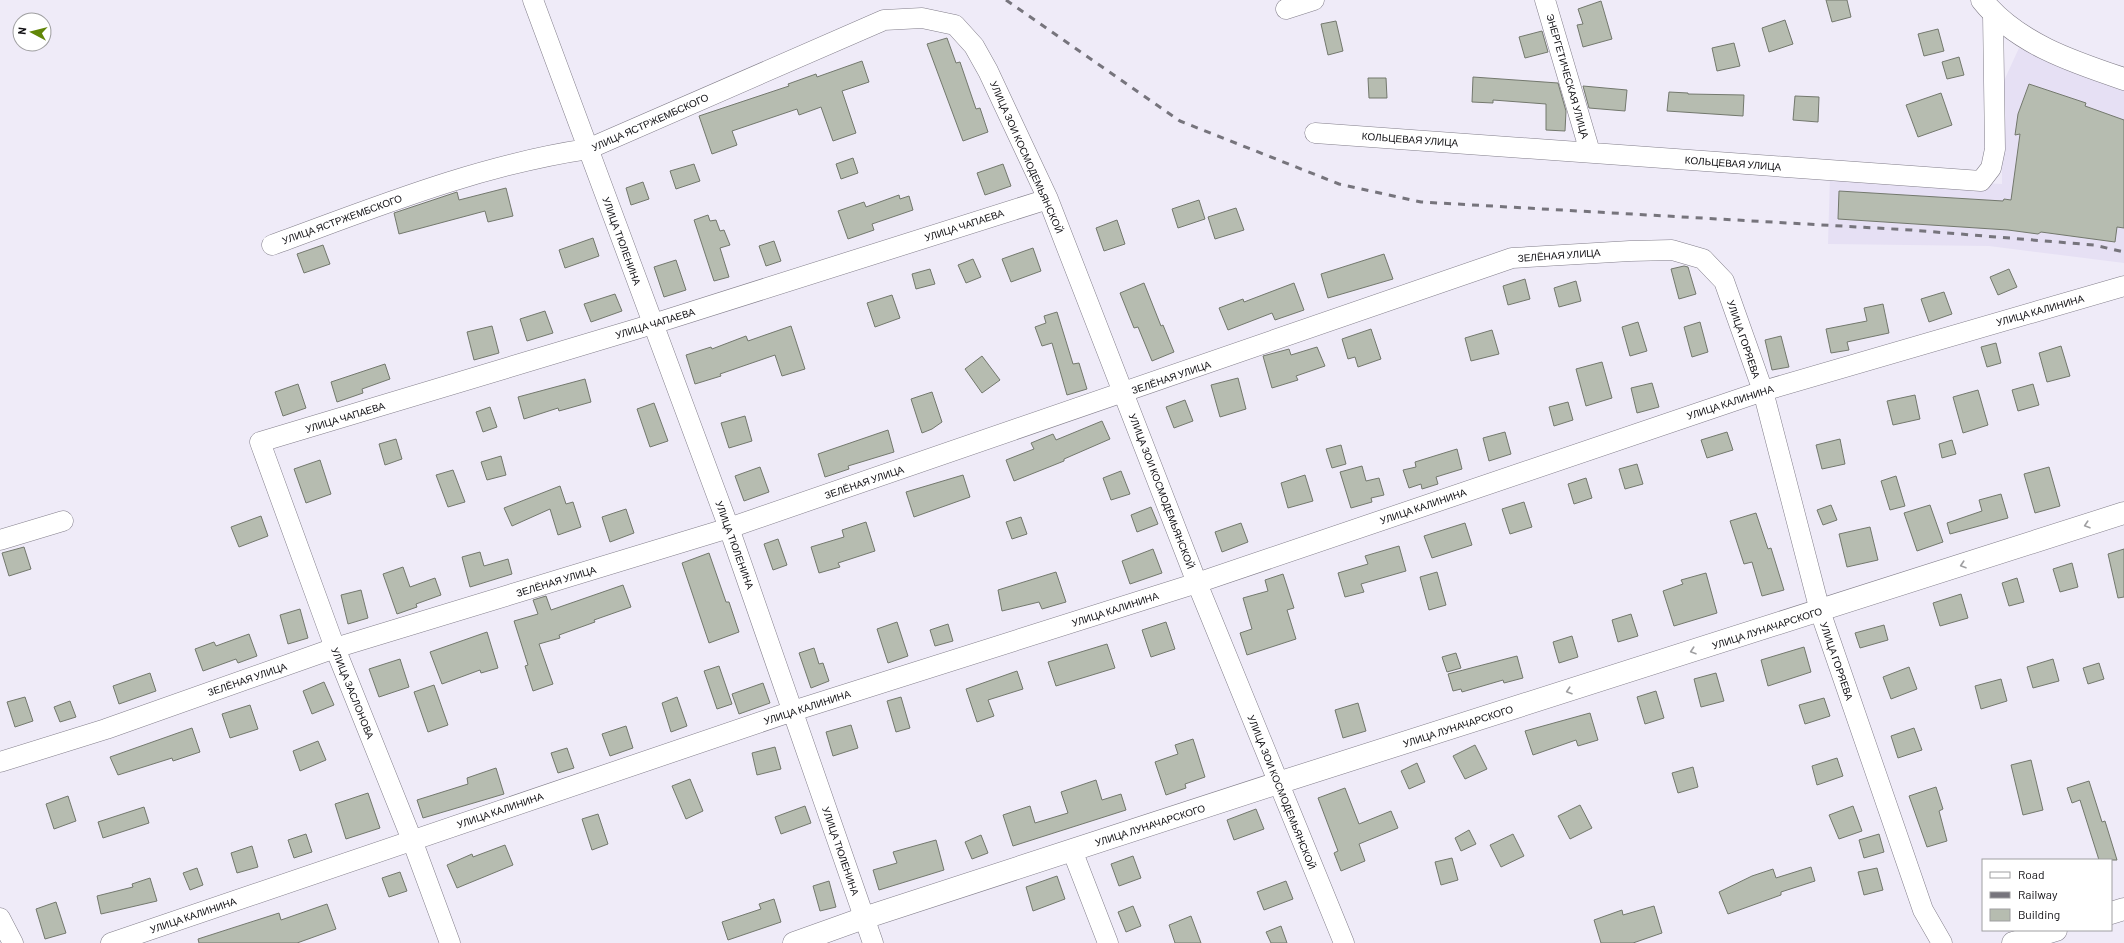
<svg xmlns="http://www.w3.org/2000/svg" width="2124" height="943" viewBox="0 0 2124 943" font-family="Barlow,sans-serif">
<rect width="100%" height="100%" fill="#efebf8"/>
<path fill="#e6e0f4" d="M2019 48 2124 89V263L1989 246 1828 244 1830 175 2002 184V85Z"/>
<path fill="#b6bcb0" stroke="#73786d" d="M1826 0H1847L1851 17 1832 22Z
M1601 1 1612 39 1583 47 1577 25 1583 24 1578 9Z
M1785 20 1793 44 1769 52 1762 28Z
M1336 21 1343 51 1328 55 1321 24Z
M1938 29 1944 51 1924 56 1918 34Z
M1542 31 1548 52 1525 58 1519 37Z
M947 38 956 63 960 62 976 109 980 108 988 132 963 141 927 44Z
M1734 43 1740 66 1717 71 1712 48Z
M1959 57 1964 75 1947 79 1942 62Z
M862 61 869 82 842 91 856 133 833 141 821 107 799 115 797 109 732 131 737 145 712 154 699 116 789 86 788 84 816 74 817 77Z
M1473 77 1558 83 1566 111 1565 131 1546 130V104L1493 100V103L1472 102Z
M1368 78H1386L1387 98H1369Z
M2029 84 2086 103 2085 106 2124 120V228L2117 227 2115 242 2041 232 2038 234 2008 230 1838 219 1839 191 2003 201 2004 199 2011 200 2020 134 2015 135 2018 114Z
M1583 86 1627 90 1625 111 1589 108Z
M1669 92 1688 93V94L1744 95 1743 116 1667 111Z
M1941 93 1952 125 1918 137 1906 105Z
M1795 96 1819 97 1818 122 1793 120Z
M853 158 858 173 841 179 836 164Z
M694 164 700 181 676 189 670 171Z
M1003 164 1011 186 985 195 977 173Z
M643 182 649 199 631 205 626 188Z
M506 188 513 216 488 222 485 211 399 234 394 213 457 192 459 200Z
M899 195 900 199 909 196 913 210 872 224 874 230 848 239 838 211 864 202 866 207Z
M1199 200 1205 219 1178 228 1172 209Z
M1236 208 1244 230 1215 239 1208 217Z
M708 215 710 221 716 220 720 231 724 230 730 245 720 248 729 277 714 281 694 220Z
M1117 220 1125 244 1104 251 1096 228Z
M593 238 599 256 565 268 559 250Z
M774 241 781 261 766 266 759 246Z
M323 245 330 264 304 273 297 254Z
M1033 248 1041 271 1011 282 1002 259Z
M1384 254 1393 279 1328 298 1321 274Z
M973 259 981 277 966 283 958 265Z
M676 260 686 290 664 297 654 267Z
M1684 266 1688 267 1696 294 1679 299 1671 269Z
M930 269 935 284 916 289 912 274Z
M2009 269 2017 287 1998 295 1990 277Z
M1525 279 1530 299 1508 305 1503 286Z
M1576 281 1581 301 1559 307 1554 288Z
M1144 283 1161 326 1163 325 1174 352 1152 361 1138 327 1134 328 1120 293Z
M1294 283 1304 310 1275 320 1272 313 1228 330 1219 308 1243 299 1244 302Z
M1944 292 1952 314 1929 322 1921 299Z
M615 294 622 311 591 322 584 304Z
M892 295 900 318 875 327 867 303Z
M1883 304 1889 333 1847 342 1849 350 1831 353 1826 329 1867 321 1864 308Z
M545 311 553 333 527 341 520 319Z
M1057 312 1073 364 1079 363 1087 389 1067 395 1052 343 1042 346 1035 327 1046 323 1044 316Z
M1638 322 1647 351 1630 356 1622 327Z
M1700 322 1708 352 1692 357 1684 327Z
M492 326 499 353 474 360 467 332Z
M791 326 805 369 782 376 775 355 720 374 721 376 695 384 686 355 711 347 712 349 746 336 748 341Z
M1371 329 1381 359 1358 367 1355 357 1348 359 1342 339Z
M1492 330 1499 354 1471 361 1465 338Z
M1781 336 1789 367 1772 370 1765 340Z
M1996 343 2001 363 1987 367 1981 347Z
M2061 346 2070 376 2047 382 2039 353Z
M1317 347 1325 366 1296 376 1298 380 1272 388 1263 356 1289 349 1291 355Z
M982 356 1000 380 982 393 965 369Z
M1602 362 1612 398 1586 406 1576 369Z
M385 364 390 379 362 389 363 393 337 402 331 382Z
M1238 378 1246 409 1220 417 1211 385Z
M585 379 591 402 559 411 558 408 524 419 518 397Z
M1652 383 1659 407 1637 413 1631 388Z
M298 384 306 408 283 416 275 392Z
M2033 384 2039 405 2018 411 2012 390Z
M1978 390 1988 425 1963 433 1953 397Z
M932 392 942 422 932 429 922 433 911 399Z
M1915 395 1920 419 1893 425 1887 401Z
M1185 400 1193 421 1174 428 1166 407Z
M1568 402 1573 420 1554 426 1549 407Z
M654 403 668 441 650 447 637 409Z
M490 407 497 427 483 432 476 412Z
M745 416 752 441 729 448 721 423Z
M1102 421 1110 439 1064 459V461L1014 481 1006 460 1034 449 1031 443 1053 434 1056 440Z
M888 430 894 452 848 466 849 469 825 477 818 454Z
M1505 432 1511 454 1489 461 1483 438Z
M1727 432 1733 450 1707 458 1701 440Z
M396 439 402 459 385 465 379 444Z
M1840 439 1845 464 1822 469 1816 445Z
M1952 440 1956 454 1942 458 1939 444Z
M1341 445 1346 464 1332 468 1326 449Z
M1457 449 1462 469 1436 477 1438 484 1422 489 1421 484 1409 488 1403 470 1416 467 1415 462Z
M501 456 506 475 487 480 481 462Z
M320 460 331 494 306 503 294 469Z
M1637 464 1643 484 1625 489 1619 469Z
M1362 466 1366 481 1379 478 1384 495 1371 498 1372 502 1351 508 1340 472Z
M760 467 769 492 744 501 735 476Z
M2049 467 2060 506 2035 513 2024 474Z
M453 470 465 502 448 507 436 475Z
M1121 471 1130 494 1111 500 1103 478Z
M963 475 970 497 914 517 906 492Z
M1305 475 1313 501 1288 508 1281 483Z
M1896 476 1905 506 1890 510 1881 481Z
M1586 478 1592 498 1574 504 1568 484Z
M560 486 566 504 573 502 581 527 558 535 550 509 512 526 504 508Z
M2001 494 2008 518 1950 534 1947 523 1982 511 1979 500Z
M1524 502 1532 527 1510 534 1502 509Z
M1831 505 1837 520 1823 525 1817 510Z
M1930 505 1943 542 1917 551 1904 513Z
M1151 507 1158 524 1137 532 1131 515Z
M626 509 634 533 610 542 602 517Z
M1756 513 1768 549 1771 548 1784 590 1762 596 1752 562 1744 564 1730 521Z
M261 516 268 536 239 547 231 527Z
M1021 517 1027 534 1012 539 1006 522Z
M866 522 875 551 838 563 840 567 819 573 811 547 844 537 842 530Z
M1241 523 1248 542 1222 552 1215 532Z
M1465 523 1472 545 1432 558 1424 536Z
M1870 527 1878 560 1847 567 1839 534Z
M778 539 787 565 773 570 764 544Z
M1399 546 1406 571 1361 584 1364 592 1345 597 1338 573 1368 564 1365 556Z
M24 547 31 569 9 576 2 553Z
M1153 549 1162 573 1130 584 1122 561Z
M2124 549V597L2118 598 2108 554Z
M480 552 484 566 508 559 512 574 470 587 462 557Z
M709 553 726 602H729L739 632 709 643 682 563Z
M2072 563 2078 587 2060 592 2053 569Z
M403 567 410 587 435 578 441 595 416 604 417 607 397 614 383 574Z
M1056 572 1066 602 1042 609 1039 602 1002 611 998 590Z
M1437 572 1446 605 1429 610 1420 577Z
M1706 573 1717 613 1674 626 1663 591 1683 584 1681 580Z
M1283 574 1294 608 1287 610 1296 639 1247 655 1240 633 1252 629 1243 598 1268 591 1265 580Z
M2017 578 2024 602 2009 606 2002 583Z
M623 585 631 607 594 620 595 622 559 635 560 638 539 644 553 684 533 691 525 666 528 665 514 621 538 614 533 600 546 596 551 610Z
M361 590 368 618 348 624 341 595Z
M1961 594 1968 618 1940 626 1933 603Z
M300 609 308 638 288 644 280 615Z
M1631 614 1638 636 1618 642 1612 620Z
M897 622 908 656 888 663 877 629Z
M1166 622 1175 649 1151 657 1142 630Z
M948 624 953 641 935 646 930 630Z
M1884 625 1888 640 1860 648 1855 633Z
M487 632 498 668 481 673 480 670 442 684 430 652Z
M249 634 257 656 238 663 236 659 203 671 195 649 214 642 216 646Z
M1572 636 1578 657 1559 663 1553 642Z
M1107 644 1115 668 1056 686 1048 662Z
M1804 647 1811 672 1768 686 1761 660Z
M814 648 819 664 823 663 829 681 811 688 799 653Z
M1456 653 1461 668 1447 672 1442 657Z
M1517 656 1523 678 1504 683 1503 680 1462 692 1461 689 1453 691 1448 674Z
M400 659 409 687 379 697 369 669Z
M2053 659 2059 681 2033 688 2027 667Z
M2099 663 2104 679 2088 684 2083 668Z
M719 666 732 704 717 709 704 671Z
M1909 667 1917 689 1891 699 1883 677Z
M1017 671 1023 689 988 700 994 716 977 722 966 689Z
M150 673 156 691 119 704 113 686Z
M1716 673 1724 701 1701 707 1694 679Z
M2001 679 2007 701 1981 709 1975 686Z
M324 682 334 705 312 714 303 691Z
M763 683 770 703 739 714 732 694Z
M434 685 448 725 428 732 414 692Z
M1656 691 1664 718 1645 724 1637 697Z
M25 697 33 721 15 727 7 702Z
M677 697 687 726 671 732 662 703Z
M901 697 910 728 896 732 887 701Z
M1824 698 1830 716 1805 724 1799 705Z
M70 701 76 717 60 722 54 707Z
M1358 703 1366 731 1343 738 1335 710Z
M250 705 258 729 230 738 222 714Z
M1590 713 1598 740 1578 746 1576 740 1533 755 1525 731Z
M851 725 858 748 833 756 826 732Z
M626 726 633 748 610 756 602 734Z
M192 728 200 752 173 761 172 758 118 775 110 757Z
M1914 728 1922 750 1898 758 1891 736Z
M1193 739 1205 777 1185 784 1186 788 1166 795 1155 762 1178 754 1175 745Z
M318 741 326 760 300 771 293 751Z
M1475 745 1487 769 1465 779 1453 756Z
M775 747 781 769 757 775 752 753Z
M567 748 574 768 558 773 551 753Z
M1837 758 1843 776 1817 785 1812 766Z
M2031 760 2043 810 2023 815 2011 765Z
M1417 763 1425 782 1409 789 1401 771Z
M1693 767 1698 787 1678 793 1672 773Z
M496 768 504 794 423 818 417 800 468 784 467 778Z
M690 779 703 811 686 819 672 786Z
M1096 780 1102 800 1121 794 1126 810 1013 846 1003 815 1030 806 1035 823 1068 813 1061 792Z
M2089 781 2102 822 2105 821 2117 860H2099L2080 800 2072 803 2067 788Z
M1936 787 1943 809 1939 811 1947 841 1927 847 1909 796Z
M1345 788 1359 824 1391 811 1398 828 1359 844 1365 861 1341 871 1334 853 1338 851 1318 798Z
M368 793 380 828 346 839 335 804Z
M68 796 76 821 54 829 46 804Z
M1580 805 1592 828 1570 839 1558 816Z
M805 806 811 823 781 834 775 817Z
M1853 806 1862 831 1839 839 1829 815Z
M144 807 149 823 103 838 98 822Z
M1256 809 1264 829 1234 840 1227 820Z
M598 814 608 844 592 850 582 819Z
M1469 830 1476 844 1461 851 1455 838Z
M306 834 312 852 294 858 288 840Z
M1513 834 1524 856 1501 867 1490 845Z
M1879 834 1884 852 1864 858 1859 840Z
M981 835 988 853 972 859 965 842Z
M936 840 944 870 879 890 873 870 897 863 893 852Z
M505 845 513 865 457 888 447 865 472 854 473 857Z
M252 846 258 867 237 873 231 853Z
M1133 856 1141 878 1119 886 1111 864Z
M1452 858 1458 880 1441 885 1435 862Z
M1811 867 1815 881 1781 892V895L1728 914 1719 892 1752 876 1773 869 1776 878Z
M197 868 203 885 190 890 183 873Z
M1877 868 1883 890 1864 895 1858 872Z
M400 872 407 891 389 897 382 878Z
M1057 876 1065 899 1033 911 1026 887Z
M150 878 157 901 101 914 97 896 133 887 132 884Z
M829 881 836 907 820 911 813 886Z
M1286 881 1293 899 1264 910 1257 892Z
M774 899 781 922 728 940 722 922 761 909 759 904Z
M56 902 66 933 45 939 36 909Z
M327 904 336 929 297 943H199L198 939 279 913 281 920Z
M1133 906 1141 926 1126 932 1118 912Z
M1654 906 1662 933 1633 943H1601L1594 920 1622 910 1623 915Z
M1191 916 1201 943H1175L1169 925Z
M1281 926 1287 943H1271L1266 932Z"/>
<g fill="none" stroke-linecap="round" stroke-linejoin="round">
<defs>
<path id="street" d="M533 0 729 528 873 943
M1545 0 1590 152
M1286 9 1314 0
M1315 133 1981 181 1991 168 1995 149 1993 14
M272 245C376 207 479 165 588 149L884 20 922 18 955 25 974 46 988 71 1048 199 1197 583 1344 943
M0 540 63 521
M0 762 106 729 335 648 729 528 1512 258 1630 251 1672 250 1703 259 1724 281 1763 391 1820 611 1923 910 1942 943
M1072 850 1108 943
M0 918 13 943
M111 943 793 711 1197 583 1763 391 2124 286
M450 943 412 840 335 648 260 442 653 324 1048 199"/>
<path id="secondary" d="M1982 0C2016 43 2073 62 2124 79
M2111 913 2124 909
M794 943 864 918 1278 783 2124 513
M2013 943 2056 930"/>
</defs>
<use href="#street" stroke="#827e8a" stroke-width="21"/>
<use href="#secondary" stroke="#827e8a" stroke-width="23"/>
<use href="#street" stroke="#fff" stroke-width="20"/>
<use href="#secondary" stroke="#fff" stroke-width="22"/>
<path stroke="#76747c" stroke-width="3" stroke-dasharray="7 7" stroke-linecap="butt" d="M1006 0 1180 121 1339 184 1421 202 1911 230 2094 245 2124 252"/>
</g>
<defs><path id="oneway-chevron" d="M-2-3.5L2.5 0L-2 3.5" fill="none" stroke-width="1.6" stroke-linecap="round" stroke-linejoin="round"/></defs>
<g stroke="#9f9fa1">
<use href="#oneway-chevron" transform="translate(2087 525) rotate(162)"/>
<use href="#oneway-chevron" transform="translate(1963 565) rotate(162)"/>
<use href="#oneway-chevron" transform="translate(1693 651) rotate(162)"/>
<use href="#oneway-chevron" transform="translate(1569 691) rotate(162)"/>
</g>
<g text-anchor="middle" stroke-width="3" stroke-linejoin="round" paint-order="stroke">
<g font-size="10" fill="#100f13" stroke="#fff">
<text transform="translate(1568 76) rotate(74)" y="4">ЭНЕРГЕТИЧЕСКАЯ УЛИЦА</text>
<text transform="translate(650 122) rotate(-24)" y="4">УЛИЦА ЯСТРЖЕМБСКОГО</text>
<text transform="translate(1410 139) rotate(4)" y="4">КОЛЬЦЕВАЯ УЛИЦА</text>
<text transform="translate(1027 157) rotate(66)" y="4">УЛИЦА ЗОИ КОСМОДЕМЬЯНСКОЙ</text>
<text transform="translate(1733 163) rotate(4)" y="4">КОЛЬЦЕВАЯ УЛИЦА</text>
<text transform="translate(342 219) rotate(-20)" y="4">УЛИЦА ЯСТРЖЕМБСКОГО</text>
<text transform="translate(964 225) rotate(-18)" y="4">УЛИЦА ЧАПАЕВА</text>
<text transform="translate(622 241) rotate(70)" y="4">УЛИЦА ТЮЛЕНИНА</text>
<text transform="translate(1559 255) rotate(-4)" y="4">ЗЕЛЁНАЯ УЛИЦА</text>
<text transform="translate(2040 310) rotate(-16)" y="4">УЛИЦА КАЛИНИНА</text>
<text transform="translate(655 323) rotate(-17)" y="4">УЛИЦА ЧАПАЕВА</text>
<text transform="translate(1744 339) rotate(71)" y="4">УЛИЦА ГОРЯЕВА</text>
<text transform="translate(1171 377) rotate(-19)" y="4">ЗЕЛЁНАЯ УЛИЦА</text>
<text transform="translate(1730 402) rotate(-18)" y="4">УЛИЦА КАЛИНИНА</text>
<text transform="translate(345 417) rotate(-17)" y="4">УЛИЦА ЧАПАЕВА</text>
<text transform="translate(864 482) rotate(-19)" y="4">ЗЕЛЁНАЯ УЛИЦА</text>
<text transform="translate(1162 491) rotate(69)" y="4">УЛИЦА ЗОИ КОСМОДЕМЬЯНСКОЙ</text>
<text transform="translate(1423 506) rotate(-19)" y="4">УЛИЦА КАЛИНИНА</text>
<text transform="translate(735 545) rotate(70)" y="4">УЛИЦА ТЮЛЕНИНА</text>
<text transform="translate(556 581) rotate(-17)" y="4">ЗЕЛЁНАЯ УЛИЦА</text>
<text transform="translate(1115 609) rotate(-18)" y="4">УЛИЦА КАЛИНИНА</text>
<text transform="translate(1767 628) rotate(-18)" y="4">УЛИЦА ЛУНАЧАРСКОГО</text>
<text transform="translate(1837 661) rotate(71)" y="4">УЛИЦА ГОРЯЕВА</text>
<text transform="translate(247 679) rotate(-19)" y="4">ЗЕЛЁНАЯ УЛИЦА</text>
<text transform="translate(353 693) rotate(68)" y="4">УЛИЦА ЗАСЛОНОВА</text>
<text transform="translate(807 707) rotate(-18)" y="4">УЛИЦА КАЛИНИНА</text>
<text transform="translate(1458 726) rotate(-18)" y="4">УЛИЦА ЛУНАЧАРСКОГО</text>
<text transform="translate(1282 792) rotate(68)" y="4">УЛИЦА ЗОИ КОСМОДЕМЬЯНСКОЙ</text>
<text transform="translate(500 810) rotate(-19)" y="4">УЛИЦА КАЛИНИНА</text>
<text transform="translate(1150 825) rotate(-18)" y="4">УЛИЦА ЛУНАЧАРСКОГО</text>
<text transform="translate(841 851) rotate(71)" y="4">УЛИЦА ТЮЛЕНИНА</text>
<text transform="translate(193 915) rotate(-19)" y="4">УЛИЦА КАЛИНИНА</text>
</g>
</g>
<rect x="1982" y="859" width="130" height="72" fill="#ffffff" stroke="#9f9fa1"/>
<rect x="1990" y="872" width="20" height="6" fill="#ffffff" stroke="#9f9fa1"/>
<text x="2018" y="879" font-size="12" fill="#100f13">Road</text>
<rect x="1990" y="892" width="20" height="6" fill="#76747c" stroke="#9f9fa1"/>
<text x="2018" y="899" font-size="12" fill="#100f13">Railway</text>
<rect x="1990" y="909" width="20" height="12" fill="#b6bcb0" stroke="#9f9fa1"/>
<text x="2018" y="919" font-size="12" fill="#100f13">Building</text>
<g transform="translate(32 32) rotate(277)"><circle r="19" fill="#ffffff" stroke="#9f9fa1"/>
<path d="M0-3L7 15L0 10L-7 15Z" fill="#618607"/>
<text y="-6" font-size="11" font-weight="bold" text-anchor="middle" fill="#100f13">N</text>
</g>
</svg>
